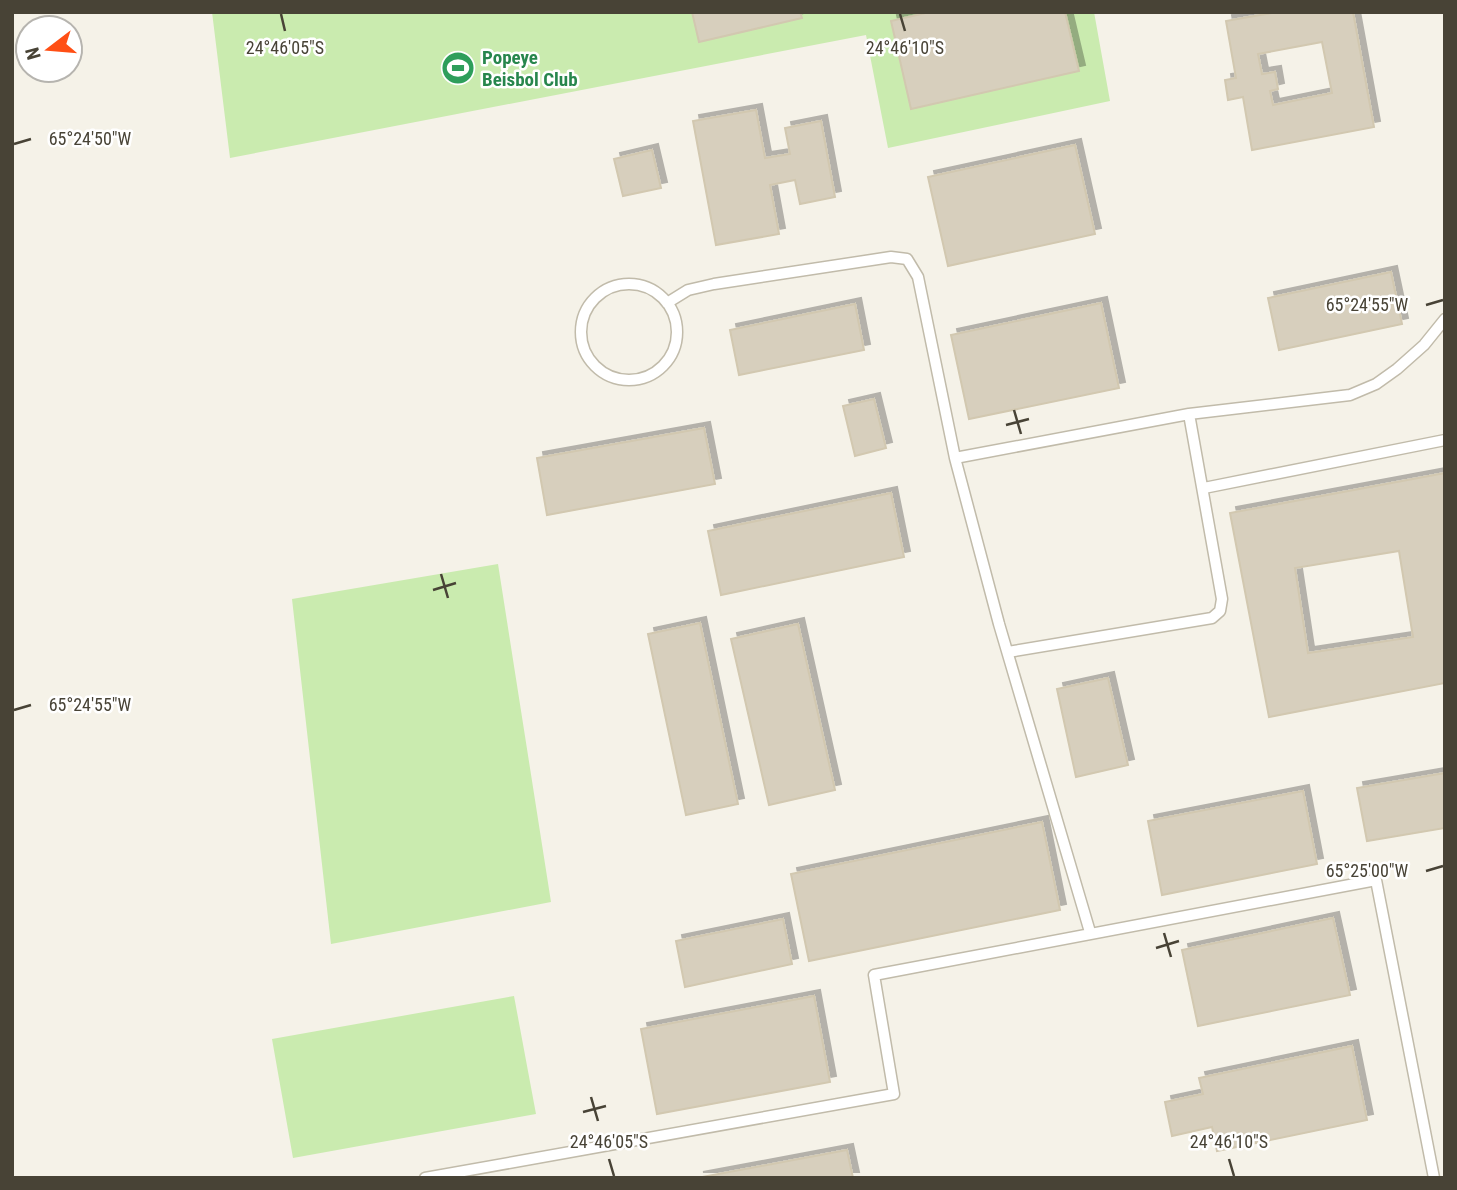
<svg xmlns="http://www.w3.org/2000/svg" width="1457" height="1190" viewBox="0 0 1457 1190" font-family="'Roboto Condensed',sans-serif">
<defs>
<filter id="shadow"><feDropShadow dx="6" dy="-6" stdDeviation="0" flood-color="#0004"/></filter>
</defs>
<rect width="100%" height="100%" fill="#f5f2e8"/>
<path fill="#caebaf" d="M212 12H1094L1110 101 888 148 866 35 230 158Z
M498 564 551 902 331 944 292 599Z
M514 996 536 1114 293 1158 272 1039Z"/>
<path fill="#d7cfbd" stroke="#d2c8b0" stroke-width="2" fill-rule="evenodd" filter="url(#shadow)" d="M692 12H800L802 18 699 42Z
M930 12H1065L1079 71 911 109 891 21Z
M1277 12H1353L1374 127 1252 150 1243 97 1228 100 1225 80 1236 78 1226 21ZM1322 42 1332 93 1273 105 1270 91 1278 89 1275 72 1262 74 1258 54Z
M756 110 765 158 790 154 785 128 821 121 835 197 800 204 795 180 770 185 779 234 716 245 693 121Z
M1075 145 1095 234 948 266 928 177Z
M652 150 661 188 623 196 614 159Z
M1391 272 1402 324 1279 350 1268 298Z
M1101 303 1119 388 969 419 951 335Z
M855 304 864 350 739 375 730 330Z
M874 399 886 448 855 456 843 406Z
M704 428 715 484 547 515 537 458Z
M1445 473V683L1269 717 1230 513ZM1399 551 1413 637 1308 653 1295 568Z
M891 493 904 557 721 595 708 531Z
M700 623 738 804 686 815 648 634Z
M798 624 835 790 769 805 731 639Z
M1108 678 1128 765 1076 777 1057 689Z
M1445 773V828L1367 841 1357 788Z
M1303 791 1317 864 1162 895 1148 821Z
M1042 822 1060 910 809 961 791 874Z
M1333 918 1350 995 1198 1026 1182 950Z
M783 919 792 964 685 987 676 941Z
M814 996 830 1082 657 1114 641 1029Z
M1352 1046 1367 1120 1217 1151 1212 1127 1172 1136 1165 1102 1203 1094 1199 1078Z
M847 1150 853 1178H697Z"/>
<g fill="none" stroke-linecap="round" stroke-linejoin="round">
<defs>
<path id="service" d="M581 332a48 48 0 1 1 96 0a48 48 0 1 1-96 0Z
M667 303 688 290 714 284 891 257 907 259 918 277 955 458 999 624 1090 932
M955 458 1189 414 1350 395 1376 384 1397 369 1424 345 1445 319
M1204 488 1445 440
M1008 652 1212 618 1220 611 1222 599 1189 414
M425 1178 894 1094 874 975 1376 880 1434 1178"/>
</defs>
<use href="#service" stroke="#c1bbaa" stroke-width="13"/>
<use href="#service" stroke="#fff" stroke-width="10"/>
</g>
<path fill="none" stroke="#484336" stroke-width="2.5" d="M281 14 285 31M900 14 905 31M14 144 31 139M1426 305 1443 300M1014 410 1021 434M1006 425 1029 419M441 574 448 598M433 590 456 583M14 710 31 705M1426 871 1443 866M1164 933 1171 957M1156 948 1179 941M591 1097 598 1121M583 1112 606 1106M609 1159 614 1176M1229 1159 1234 1176"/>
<defs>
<symbol id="stadium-disc" viewBox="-11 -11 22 22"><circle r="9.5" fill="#2e9e5b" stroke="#fff"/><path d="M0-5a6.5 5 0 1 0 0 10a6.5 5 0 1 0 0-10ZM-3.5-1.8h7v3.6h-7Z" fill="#fff"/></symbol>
</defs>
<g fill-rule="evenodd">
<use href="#stadium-disc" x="439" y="49" width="38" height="38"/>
</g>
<g text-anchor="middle" stroke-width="5" stroke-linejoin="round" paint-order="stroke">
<g font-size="19" font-weight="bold" fill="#27864d" stroke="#fff" text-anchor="start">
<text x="482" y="64">Popeye<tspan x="482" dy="22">Beisbol Club</tspan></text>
</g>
</g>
<g font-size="18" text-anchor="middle" fill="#484336" stroke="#fff" stroke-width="5" stroke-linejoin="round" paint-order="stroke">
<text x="285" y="54">24°46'05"S</text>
<text x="905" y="54">24°46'10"S</text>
<text x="90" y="145">65°24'50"W</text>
<text x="1367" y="311">65°24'55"W</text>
<text x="90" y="711">65°24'55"W</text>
<text x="1367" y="877">65°25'00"W</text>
<text x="609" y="1148">24°46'05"S</text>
<text x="1229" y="1148">24°46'10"S</text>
</g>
<rect width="1457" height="1190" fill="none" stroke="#484336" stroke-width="28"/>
<g transform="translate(49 49) rotate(254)"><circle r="33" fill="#ffffff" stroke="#b6b4af" stroke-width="2"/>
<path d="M0-5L12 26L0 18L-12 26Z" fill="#ff4f15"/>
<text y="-10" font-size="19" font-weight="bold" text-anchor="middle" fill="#484336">N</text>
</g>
</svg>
